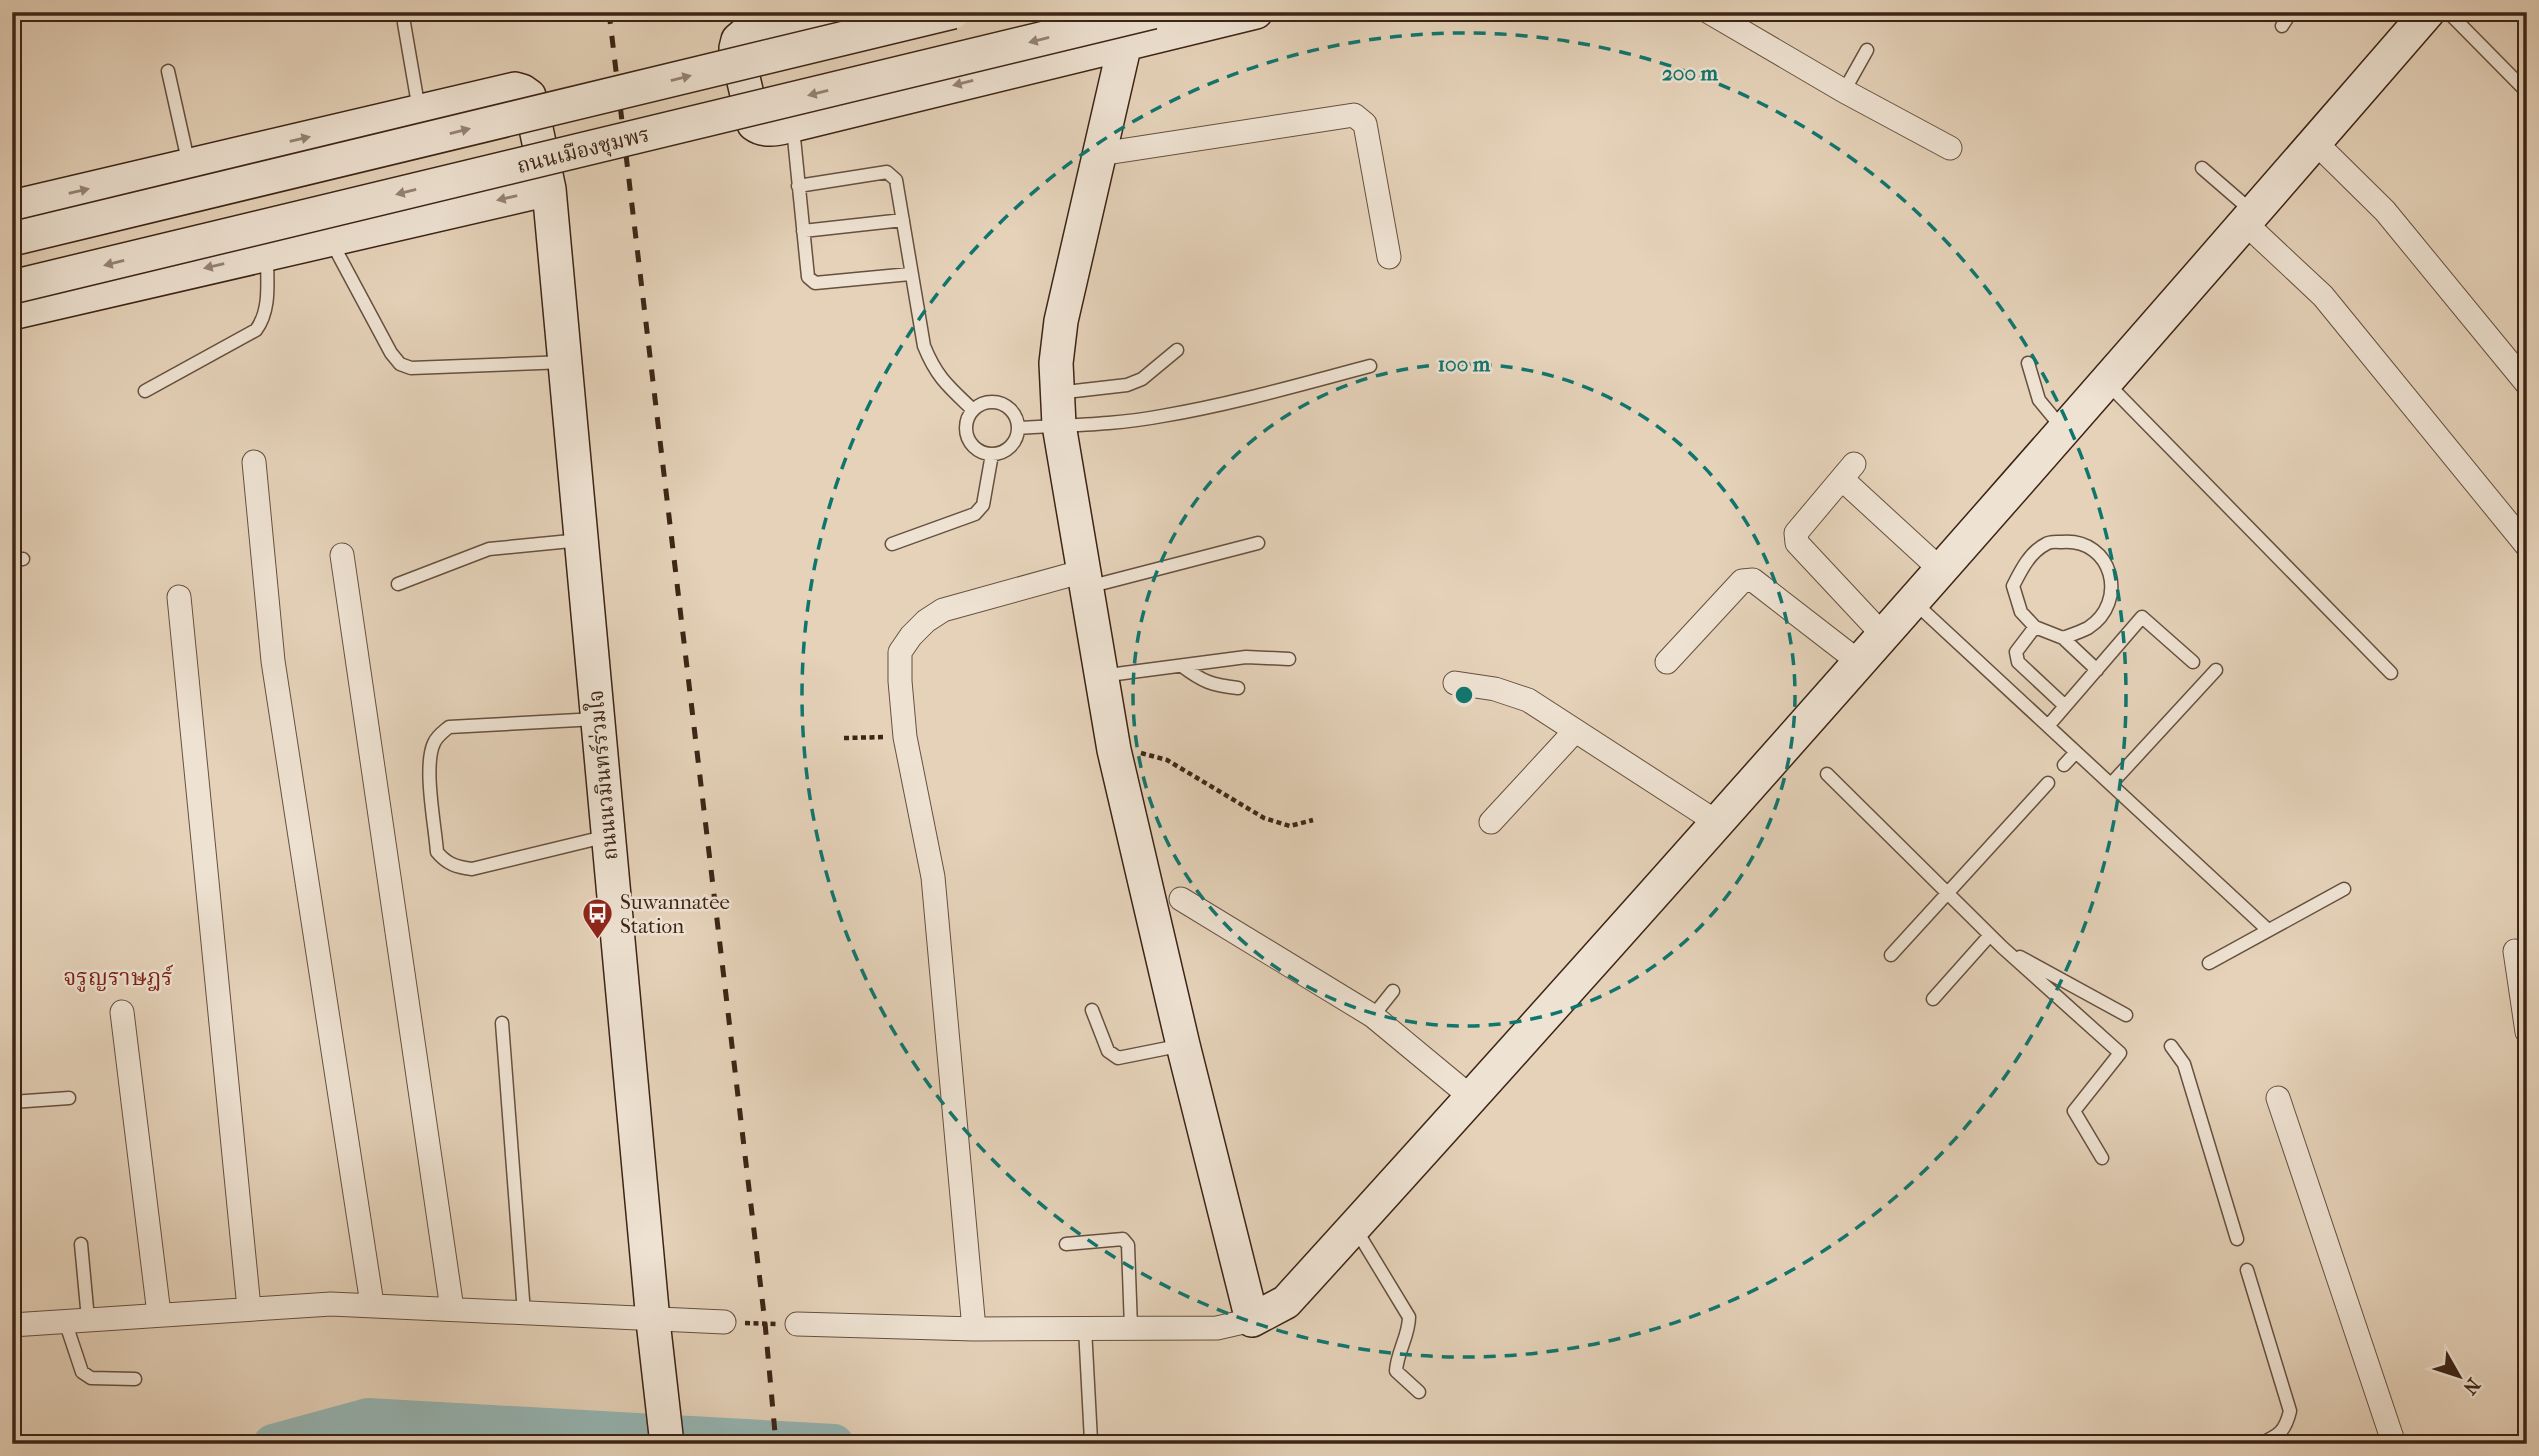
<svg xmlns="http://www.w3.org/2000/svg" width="2539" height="1456" viewBox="0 0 2539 1456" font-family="'IM FELL French Canon','Noto Serif Thai',serif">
<rect width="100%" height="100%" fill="#e5d2b9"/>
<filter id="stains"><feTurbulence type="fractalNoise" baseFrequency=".00286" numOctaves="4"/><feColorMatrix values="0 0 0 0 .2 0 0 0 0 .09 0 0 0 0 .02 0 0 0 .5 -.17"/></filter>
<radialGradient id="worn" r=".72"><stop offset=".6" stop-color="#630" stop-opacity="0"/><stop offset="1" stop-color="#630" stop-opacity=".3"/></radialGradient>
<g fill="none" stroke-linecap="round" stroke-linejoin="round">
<path stroke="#96b6b4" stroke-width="40" d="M273 1444 368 1418 834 1444"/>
<defs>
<path id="lane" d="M2448 12 2527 92
M404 23 419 110
M2282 26 2291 12
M168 71 189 165
M1844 91 1867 50
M793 128 808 277 815 283 910 274
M2202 168 2254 213
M798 186 887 172 896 180 924 346C937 378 949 387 973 410
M803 231 903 220
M331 241 391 353 400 364 411 368 565 362
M2028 363 2039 400 2063 429
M2107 383 2391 673
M145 391 256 330C271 310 267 282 267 257
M1057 393 1127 385 1142 379 1177 350
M966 428a26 26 0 1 1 52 0a26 26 0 1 1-52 0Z
M1018 428C1066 425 1115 425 1162 416 1233 404 1302 384 1370 366
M892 544 975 514 983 505 992 454
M12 560 23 559
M398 584 489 549 581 540
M1088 587 1258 543
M1914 602 2268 930
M2035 627 2016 652 2018 662 2065 706
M2063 638C2071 635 2080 632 2088 628 2129 602 2113 538 2062 542 2058 542 2050 541 2046 544 2030 552 2021 570 2013 586L2021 612 2035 627 2063 638 2097 670
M1182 666C1203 682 1212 685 1238 688
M1101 676 1246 657 1289 659
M597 719 449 727C443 732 437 736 434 743 423 766 435 825 437 852 447 864 456 867 472 869L608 836
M2048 726 2142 617 2193 662
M2064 765 2076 752
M1827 774 2002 947 2120 1053 2074 1111 2102 1158
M2111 784 2216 670
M1891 955 2048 783
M2020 957 2126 1015
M2209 963 2344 889
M1933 999 1990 935
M1092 1010 1108 1051 1118 1058 1183 1045
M1373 1016 1393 991
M502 1023 524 1313
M2171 1046 2184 1064 2237 1239
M12 1102 69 1098
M1355 1228 1409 1317C1409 1336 1397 1352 1396 1371L1419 1392
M81 1244 88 1319
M1066 1244 1123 1239 1128 1245 1131 1328
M2247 1270 2290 1411C2285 1432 2279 1435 2260 1444
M65 1321 82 1372 91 1378 135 1379
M1085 1328 1091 1441"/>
<path id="street" d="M1709 12 1844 91 1950 148
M2315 142 2385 211 2527 384
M1100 154 1354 115 1365 124 1389 257
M2245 223 2323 296 2527 546
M254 462 273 661 372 1304
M1854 464 1796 533 1797 543 1883 635
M1842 479 1940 569
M342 555 452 1309
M179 597 249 1308
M1667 662 1742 581 1753 580 1859 662
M1455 683 1495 689 1528 700 1718 823
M1491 822 1575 731
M1181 899 1373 1016 1472 1098
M2515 951 2527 1032
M122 1012 159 1314
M2278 1098 2394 1444
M797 1324 974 1329 1217 1328 1252 1320
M12 1325 331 1304 724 1322
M974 1329 933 877 905 737 900 681V652L911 636 926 621 943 610 1084 571"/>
<path id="secondary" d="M822 12 745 34 738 40 736 48 754 124C766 133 779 128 793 125L1256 12
M1125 43 1061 321 1056 363 1059 425 1114 750 1183 1045 1252 1320 1286 1302C1673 877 2052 446 2428 12
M549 189 653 1321 667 1444
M12 207 515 89 522 91 529 96 549 189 12 313"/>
</defs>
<use href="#lane" stroke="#66503f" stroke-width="15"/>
<use href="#street" stroke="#66503f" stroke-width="25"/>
<use href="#secondary" stroke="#3c2416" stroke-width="36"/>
<path stroke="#3c2416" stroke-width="4.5" stroke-dasharray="5 3.5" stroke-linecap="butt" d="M844 738 886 737
M1141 753 1167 760 1264 818 1290 826 1313 820
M745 1323 779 1324"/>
<use href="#lane" stroke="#eee2d2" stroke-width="12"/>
<use href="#street" stroke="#eee2d2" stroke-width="23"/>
<use href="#secondary" stroke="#eee2d2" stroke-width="33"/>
<path stroke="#3c2416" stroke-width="5" stroke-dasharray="12 12" stroke-linecap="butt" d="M609 12 765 1323 776 1444"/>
<defs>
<path id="secondary-bridge" d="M12 239 953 12
M12 287 1153 12"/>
</defs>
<use href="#secondary-bridge" stroke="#3c2416" stroke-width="36" stroke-linecap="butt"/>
<use href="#secondary-bridge" stroke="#eee2d2" stroke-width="33"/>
</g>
<defs><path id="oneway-solid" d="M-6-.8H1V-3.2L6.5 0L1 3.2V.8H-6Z" transform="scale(1.75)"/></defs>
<g fill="#958374">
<use href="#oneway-solid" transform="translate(1039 40) rotate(166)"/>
<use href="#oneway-solid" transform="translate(681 78) rotate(-14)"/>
<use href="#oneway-solid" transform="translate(963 83) rotate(166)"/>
<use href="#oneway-solid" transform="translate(818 93) rotate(166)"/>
<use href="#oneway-solid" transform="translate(460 131) rotate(-14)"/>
<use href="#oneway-solid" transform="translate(300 139) rotate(-13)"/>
<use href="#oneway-solid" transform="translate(79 191) rotate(-13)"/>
<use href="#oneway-solid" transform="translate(406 192) rotate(166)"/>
<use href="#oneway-solid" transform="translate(507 198) rotate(167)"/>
<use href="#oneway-solid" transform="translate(114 263) rotate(166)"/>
<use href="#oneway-solid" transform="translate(214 266) rotate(167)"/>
</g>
<g fill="none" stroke="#0f766e" stroke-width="3.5" stroke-dasharray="12 9">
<circle cx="1464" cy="695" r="331"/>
<circle cx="1464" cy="695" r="662"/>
</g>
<defs>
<symbol id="bus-pin" viewBox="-11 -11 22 30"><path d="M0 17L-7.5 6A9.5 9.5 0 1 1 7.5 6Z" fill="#8f2418" stroke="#eee2d2"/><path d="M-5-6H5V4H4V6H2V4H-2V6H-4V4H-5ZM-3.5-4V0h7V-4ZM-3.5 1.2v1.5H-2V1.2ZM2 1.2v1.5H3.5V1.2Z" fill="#fff"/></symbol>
</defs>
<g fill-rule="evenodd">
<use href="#bus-pin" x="580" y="896" width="35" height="47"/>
</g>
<g text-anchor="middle" stroke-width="5" stroke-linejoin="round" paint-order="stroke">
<g font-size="21" fill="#3c2416" stroke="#eee2d2">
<text transform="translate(583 150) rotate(-14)" y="7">ถนนเมืองชุมพร</text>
<text transform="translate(603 775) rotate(-95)" y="7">ถนนนวมินทร์ร่วมใจ</text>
</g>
<g font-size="21" fill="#3c2416" stroke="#eee2d2" text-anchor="start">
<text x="620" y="909">Suwannatee<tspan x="620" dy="24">Station</tspan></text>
</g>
<g font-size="23" fill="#7a1f14" stroke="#eee2d2">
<text x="118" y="985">จรูญราษฎร์</text>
</g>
</g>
<circle cx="1464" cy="695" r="10" fill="#0f766e" stroke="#eee2d2" stroke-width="3.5"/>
<g font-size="21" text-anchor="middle" font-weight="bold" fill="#0f766e" stroke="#eee2d2" stroke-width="5" stroke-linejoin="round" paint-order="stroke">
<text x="1690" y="80">200 m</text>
<text x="1464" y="371">100 m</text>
</g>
<rect width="2539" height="1456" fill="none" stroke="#e5d2b9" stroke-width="42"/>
<rect x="14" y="14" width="2511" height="1428" fill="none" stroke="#3c2416" stroke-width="3.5"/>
<rect x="21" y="21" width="2497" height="1414" fill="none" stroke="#3c2416" stroke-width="2"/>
<g transform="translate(2459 1376) rotate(129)" stroke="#eee2d2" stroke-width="5" paint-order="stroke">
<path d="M0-5L12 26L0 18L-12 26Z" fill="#3c2416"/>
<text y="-10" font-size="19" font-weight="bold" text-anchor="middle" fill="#3c2416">N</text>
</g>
<rect width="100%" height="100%" filter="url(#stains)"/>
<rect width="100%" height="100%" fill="url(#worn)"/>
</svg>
